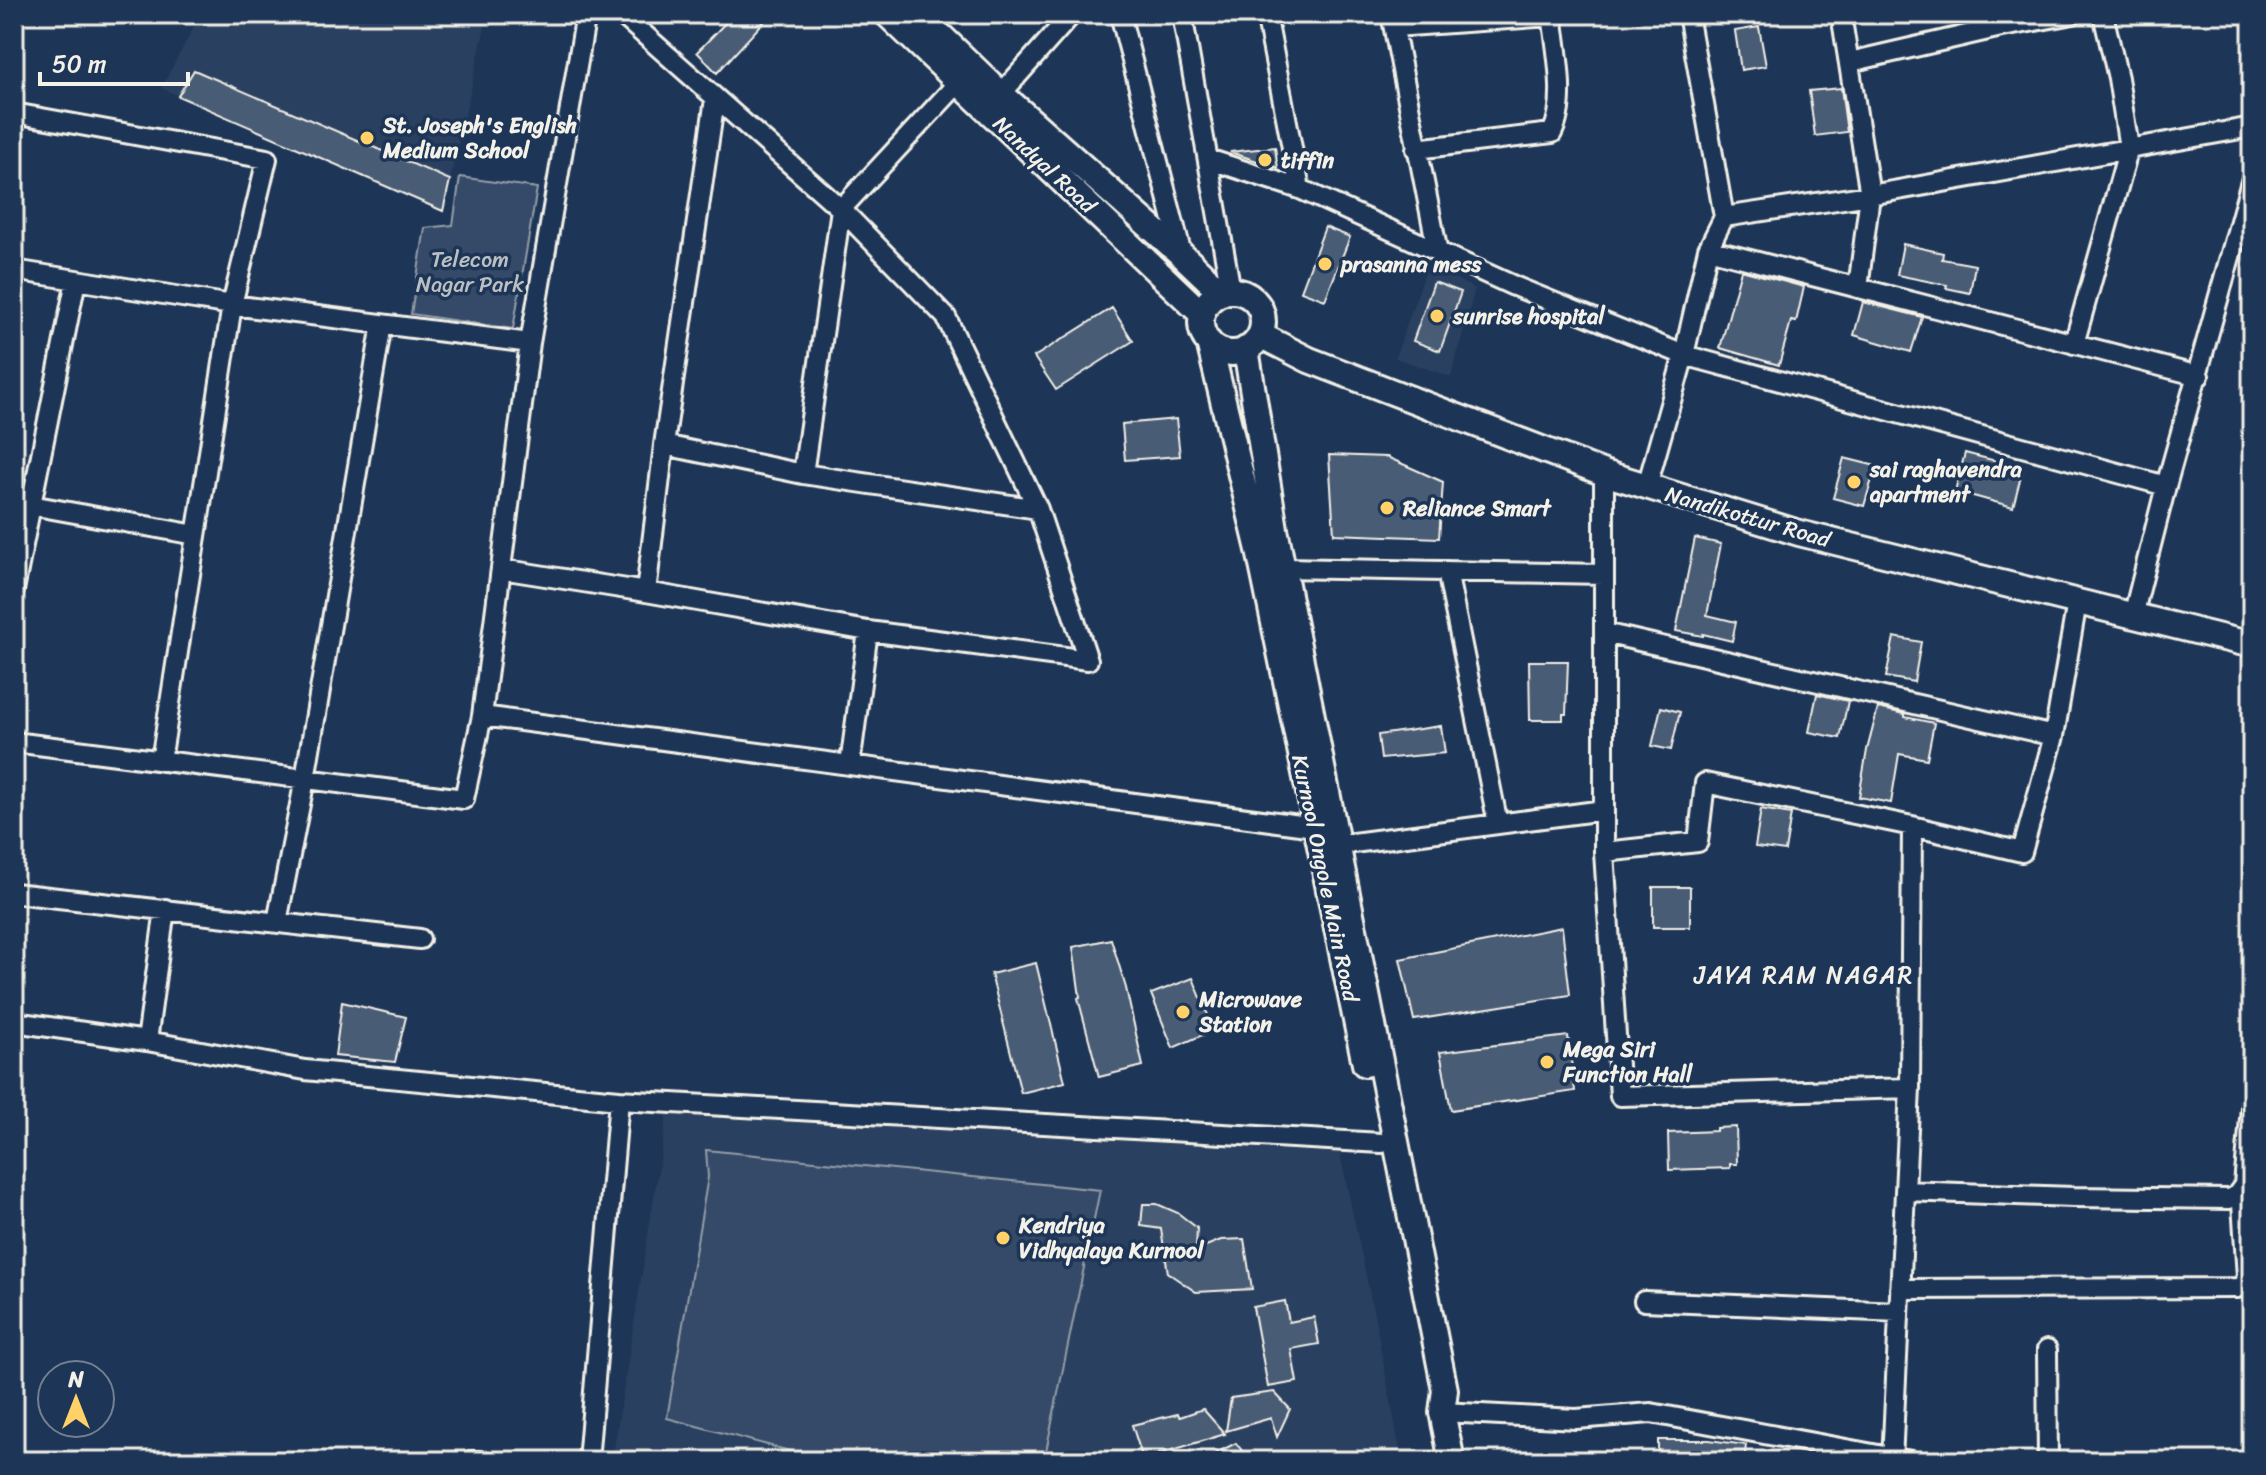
<svg xmlns="http://www.w3.org/2000/svg" width="2266" height="1475" viewBox="0 0 2266 1475" font-family="Sriracha,sans-serif">
<rect width="100%" height="100%" fill="#1d3557"/>
<filter id="ink" filterUnits="userSpaceOnUse"><feTurbulence type="fractalNoise" baseFrequency=".0125" numOctaves="2"/><feDisplacementMap in="SourceGraphic" scale="16" xChannelSelector="R" yChannelSelector="G"/><feConvolveMatrix kernelMatrix="1 2 1 2 8 2 1 2 1" color-interpolation-filters="sRGB"/></filter>
<g filter="url(#ink)">
<path fill="#2a4060" d="M201 14H488L443 211 161 88Z
M1428 264 1475 289 1451 377 1395 358Z
M667 1115 1340 1153 1376 1323 1402 1461H612Z"/>
<path fill="#354a67" stroke="#949ea8" stroke-width="2" d="M460 177 537 188 513 329 411 314 425 228 453 225Z
M706 1150 1100 1190 1044 1461H827L667 1418 708 1177Z"/>
<path fill="#485b74" stroke="#f4f1e8" stroke-width="2" d="M734 14H771L717 73 697 52Z
M1759 27 1766 66 1741 70 1735 31Z
M194 70 450 180 443 211 178 96Z
M1841 88 1847 132 1815 136 1809 91Z
M1275 147 1278 168 1230 152Z
M1325 227 1350 237 1325 300 1301 291Z
M1903 244 1943 253 1942 259 1975 265 1970 293 1946 288 1947 285 1897 275Z
M1741 270 1804 287 1796 322 1791 321 1779 365 1720 348Z
M1434 282 1461 292 1440 351 1413 341Z
M1863 302 1922 317 1911 352 1854 335Z
M1112 308 1133 341 1056 390 1034 357Z
M1176 419 1180 456 1125 460 1122 424Z
M1965 453 2023 468 2013 507 1955 491Z
M1329 455 1387 457 1443 482 1439 538 1334 534Z
M1844 458 1876 466 1864 506 1833 498Z
M1695 538 1721 544 1707 615 1736 622 1732 641 1703 634V636L1676 631Z
M1894 637 1921 642 1914 682 1886 677Z
M1529 661H1568L1566 714H1563V720H1530Z
M1817 694 1848 701 1840 738 1809 732Z
M1661 707 1680 712 1671 750 1652 746Z
M1878 708 1905 714V717L1934 723 1927 759 1899 754 1891 803 1859 797 1867 750Z
M1441 726 1445 753 1381 759 1378 735Z
M1761 809 1791 814 1785 851 1755 847Z
M1653 887H1690V927H1653Z
M1562 927 1570 995 1414 1020 1400 959Z
M1111 939 1126 988 1143 1066 1099 1077 1078 998 1080 997 1073 947Z
M1036 963 1065 1082 1021 1093 991 974Z
M1193 978 1214 1030 1173 1048 1151 994Z
M342 1002 406 1017 395 1062 335 1056Z
M1568 1036 1575 1091 1451 1110 1440 1052Z
M1736 1127 1737 1164H1730V1168L1669 1170 1668 1133 1716 1131V1128Z
M1143 1204H1157L1178 1213 1197 1228 1196 1250 1221 1240 1244 1239 1252 1289 1196 1292 1168 1273 1161 1229 1141 1226Z
M1285 1301 1289 1322 1314 1317 1319 1344 1291 1349 1297 1382 1268 1387 1253 1307Z
M1274 1392 1290 1409 1277 1437 1271 1418 1226 1431 1231 1398Z
M1203 1409 1225 1434 1143 1459 1132 1425 1178 1414 1180 1417Z
M1658 1440H1709L1746 1445 1744 1461H1658Z
M1236 1443 1250 1461H1200Z"/>
<g fill="none" stroke-linecap="round" stroke-linejoin="round">
<defs>
<path id="minor" d="M1120 14 1182 255
M1182 14 1231 291
M1266 14 1300 189
M1391 14 1438 253
M1841 14 1870 195 1858 288
M1394 27 1552 16
M1850 62 1997 28 2073 14
M959 82 841 209 803 474 1038 509
M1001 94 1072 14
M14 113 267 159 232 305 161 761
M1416 149 1552 133C1568 102 1556 49 1552 14
M1208 159 1300 189 1514 286 1684 355 2166 486
M1724 217 1870 195 2252 127
M1708 249 2199 376
M14 270 232 305 530 343
M2074 344 2129 148 2118 78 2103 14
M664 445 803 474
M1604 473V852L1620 1096 1910 1088
M1647 486 1684 355 1708 249 1724 217 1688 14
M14 502 196 535
M1283 568 1604 574
M501 569 646 592 868 631 1088 660 1038 509 946 317 841 209 621 14
M1447 571 1498 824
M14 590 76 280
M646 592 664 445 715 99
M2133 616 2166 486 2252 178
M1604 633 2054 736
M482 716 1315 827
M14 742 464 799 482 716 530 343 586 14
M850 765 868 631
M1338 845 1604 810
M1604 852 1698 842 1705 783 1912 826 2022 852 2054 736 2077 602
M14 893 420 939
M277 922 305 779 382 324
M14 1022 147 1041 305 1070 619 1100
M147 1041 165 909
M1905 1191 2074 1197 2229 1199 2236 1196 2244 1185 2252 1096
M1900 1289 2237 1288 2243 1285 2247 1277 2241 1189
M1644 1301 1899 1312
M2047 1350 2048 1461
M1442 1412 1576 1419 1651 1413 1911 1461
M470 1461H479
M588 1461 619 1100 1382 1143
M1892 1461 1910 1088 1912 826"/>
<path id="major" d="M887 14 1202 314
M918 14 1001 94 1182 255 1222 293
M1201 322a31 31 0 1 1 62 0a31 31 0 1 1-62 0Z
M1260 335 1309 360 1604 473 1799 533 2252 645
M1209 342 1259 550 1365 1064
M1246 349 1275 529 1445 1390 1442 1412 1452 1461"/>
</defs>
<use href="#minor" stroke="#f4f1e8" stroke-width="24"/>
<use href="#major" stroke="#f4f1e8" stroke-width="30"/>
<use href="#minor" stroke="#1d3557" stroke-width="18"/>
<use href="#major" stroke="#1d3557" stroke-width="24"/>
</g>
</g>
<g fill="#ffd166" stroke="#1d3557" stroke-width="3">
<circle cx="367" cy="138" r="8"/>
<circle cx="1265" cy="160" r="8"/>
<circle cx="1325" cy="264" r="8"/>
<circle cx="1437" cy="316" r="8"/>
<circle cx="1854" cy="482" r="8"/>
<circle cx="1387" cy="508" r="8"/>
<circle cx="1183" cy="1012" r="8"/>
<circle cx="1547" cy="1062" r="8"/>
<circle cx="1003" cy="1238" r="8"/>
</g>
<g text-anchor="middle" stroke-width="7" stroke-linejoin="round" paint-order="stroke">
<g font-size="22" font-weight="bold" fill="#f4f1e8" stroke="#1d3557" text-anchor="start">
<text x="383" y="133">St. Joseph's English<tspan x="383" dy="25">Medium School</tspan></text>
<text x="1281" y="168">tiffin</text>
<text x="1341" y="272">prasanna mess</text>
<text x="1453" y="324">sunrise hospital</text>
<text x="1870" y="477">sai raghavendra<tspan x="1870" dy="25">apartment</tspan></text>
<text x="1403" y="516">Reliance Smart</text>
<text x="1199" y="1007">Microwave<tspan x="1199" dy="25">Station</tspan></text>
<text x="1563" y="1057">Mega Siri<tspan x="1563" dy="25">Function Hall</tspan></text>
<text x="1019" y="1233">Kendriya<tspan x="1019" dy="25">Vidhyalaya Kurnool</tspan></text>
</g>
<g font-size="22" fill="#f4f1e8" stroke="#1d3557">
<text transform="translate(1045 164) rotate(43)" y="8">Nandyal Road</text>
<text transform="translate(1748 516) rotate(16)" y="8">Nandikottur Road</text>
<text transform="translate(1326 878) rotate(78)" y="8">Kurnool Ongole Main Road</text>
</g>
<g font-size="22" fill="#bbbfc1" stroke="#1d3557">
<text x="470" y="267">Telecom<tspan x="470" dy="25">Nagar Park</tspan></text>
</g>
<g font-size="24" letter-spacing="2" fill="#f4f1e8" stroke="#1d3557">
<text x="1804" y="983">JAYA RAM NAGAR</text>
</g>
</g>
<rect width="2266" height="1475" fill="none" stroke="#1d3557" stroke-width="48"/>
<rect x="24" y="24" width="2218" height="1427" fill="none" stroke="#f4f1e8" stroke-width="3" filter="url(#ink)"/>
<g transform="translate(76 1399)"><circle r="38" fill="#1d3557" stroke="#738091" stroke-width="2"/>
<path d="M0-6L14 30L0 20L-14 30Z" fill="#ffd166"/>
<text y="-12" font-size="22" font-weight="bold" text-anchor="middle" fill="#f4f1e8">N</text>
</g>
<path d="M40 72v12h148v-12" fill="none" stroke="#f4f1e8" stroke-width="4"/>
<text x="52" y="72" font-size="24" fill="#f4f1e8" stroke="#1d3557" stroke-width="6" paint-order="stroke">50 m</text>
</svg>
